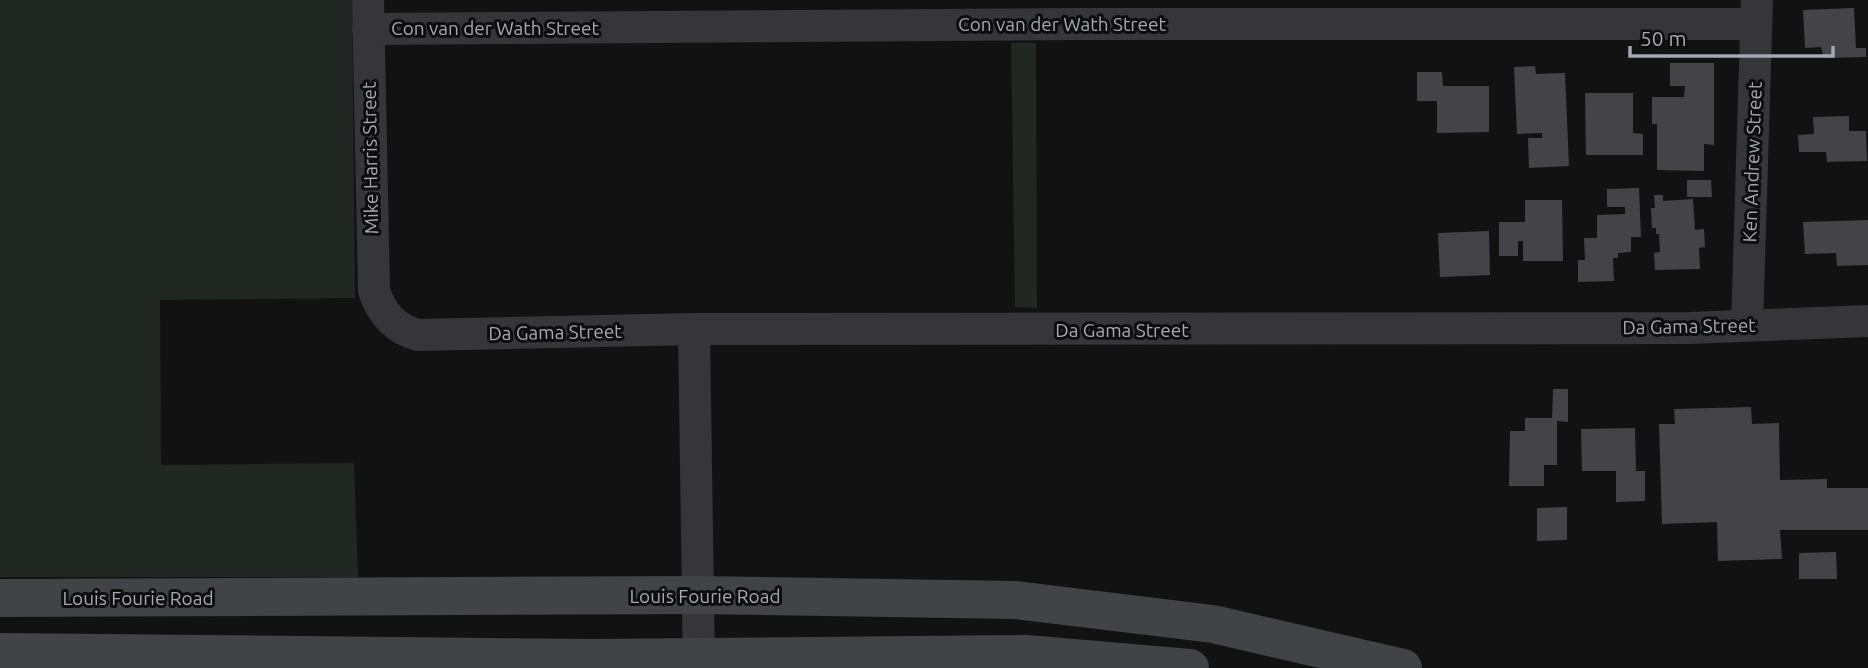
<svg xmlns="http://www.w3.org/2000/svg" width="1868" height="668" viewBox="0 0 1868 668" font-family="Ubuntu,sans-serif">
<rect width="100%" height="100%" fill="#121213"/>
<path fill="#212722" d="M0 0H352L355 298 160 300 161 465 354 463 358 577H0Z
M1011 43H1036L1037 308 1015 307Z"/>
<path fill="#444448" d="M1854 8 1856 48H1866V57L1824 58 1821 47 1805 48 1803 10Z
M1670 63H1714V145L1704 144V171L1657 170V124H1652V97H1684L1685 86H1670Z
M1535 66 1536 74 1565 73 1569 166 1529 168 1528 138H1542V133L1517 134 1514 67Z
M1417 72H1442L1443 86H1489V132L1437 133V101H1417Z
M1585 93H1633V133L1643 134V155H1586Z
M1849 116V131H1866L1867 161 1827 162 1826 152H1799L1798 135 1814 134 1813 117Z
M1687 180H1711L1712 197H1687Z
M1639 188 1641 237H1631V252L1618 253V258H1613L1614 281 1578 282V260H1585L1584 238H1597V215L1625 214V207H1607V189Z
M1654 195H1663V201L1693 199 1695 230 1704 229 1705 247 1699 248 1700 269 1655 270 1654 253 1660 252 1659 234H1656V228H1652L1651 208H1655Z
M1525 200H1562L1563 261H1523V241H1518V256H1499V222H1525Z
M1868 220V265L1837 266 1836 253 1805 254 1803 222Z
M1489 231 1490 275 1440 277 1438 233Z
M1553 389H1568V422L1557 421V465H1544V486H1509L1510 431H1525V418H1552Z
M1751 407 1752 424 1779 423 1780 480 1827 479V488H1868V530H1780L1782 559 1718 561 1717 522 1662 524 1659 424H1675L1674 409Z
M1635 428 1636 471H1645V501L1616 502V471H1582L1581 429Z
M1567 507V540L1537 541V508Z
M1836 552 1837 579H1799V553Z"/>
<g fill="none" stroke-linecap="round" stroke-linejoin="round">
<path stroke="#36363a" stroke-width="32" d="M368 0 374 291C382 314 395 329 418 335L694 329 1689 328 1868 321
M368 29 1072 24H1756
M1747 325 1757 0
M694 329 699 668"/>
<path stroke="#424347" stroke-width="38" d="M0 598 697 595 1016 600 1213 624 1403 668
M0 652 592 658 1026 654 1190 668"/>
</g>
<g text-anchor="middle" stroke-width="6" stroke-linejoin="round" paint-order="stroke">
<g font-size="19" fill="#a5a8b2" stroke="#0d0d0e">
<text x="1062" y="31">Con van der Wath Street</text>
<text x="495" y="35">Con van der Wath Street</text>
<text transform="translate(370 158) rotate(-91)" y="7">Mike Harris Street</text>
<text transform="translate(1752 162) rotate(-88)" y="7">Ken Andrew Street</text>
<text transform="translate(1689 326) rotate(-1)" y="7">Da Gama Street</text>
<text x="1122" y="337">Da Gama Street</text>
<text transform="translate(555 332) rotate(-1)" y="7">Da Gama Street</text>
<text x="705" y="603">Louis Fourie Road</text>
<text x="138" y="605">Louis Fourie Road</text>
</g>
</g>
<path d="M1630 46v10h203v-10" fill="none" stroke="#a5a8b2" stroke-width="3.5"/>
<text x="1640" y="46" font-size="21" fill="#a5a8b2" stroke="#0d0d0e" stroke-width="5" paint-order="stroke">50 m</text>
</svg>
